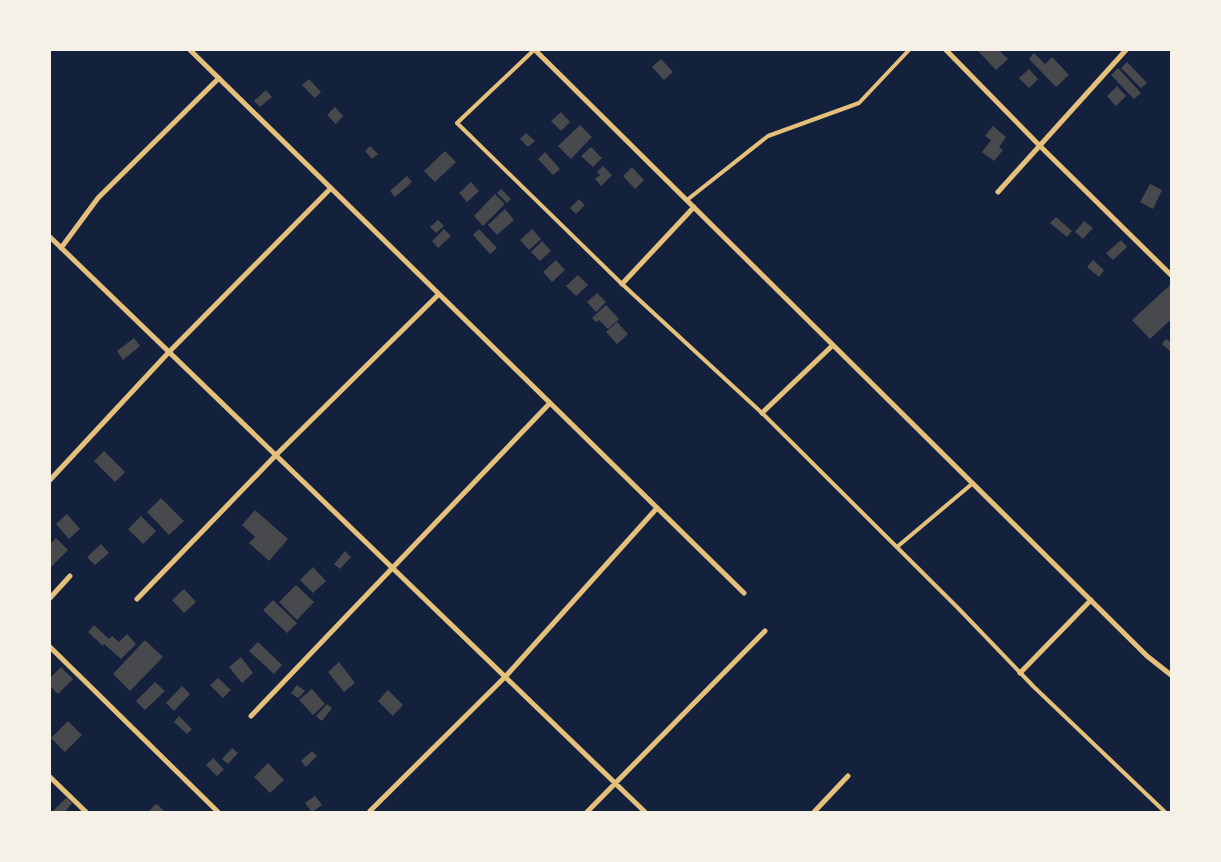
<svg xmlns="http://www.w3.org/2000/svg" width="1221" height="862" viewBox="0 0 1221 862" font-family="'PT Sans',sans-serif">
<rect width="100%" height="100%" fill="#14213d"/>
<path fill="#48494c" d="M977 50H999L1008 59 996 70Z
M1034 53 1045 64 1052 57 1069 75 1056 87 1029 59Z
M661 59 673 72 664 80 652 67Z
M1127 62 1147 83 1141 88 1121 68Z
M1118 68 1141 93 1134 99 1111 75Z
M1029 69 1038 79 1029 88 1019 78Z
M309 79 321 92 315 98 302 85Z
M1117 86 1126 96 1116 106 1107 96Z
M266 90 272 97 260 107 254 101Z
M335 107 343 116 336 124 327 115Z
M561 112 570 122 561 131 551 121Z
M580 125 592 137 571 159 558 146Z
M993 126 1006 137 999 147 1003 150 994 161 982 152 991 140 985 136Z
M526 133 535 141 528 147 520 139Z
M370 146 378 154 372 159 365 151Z
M591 147 602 158 593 167 581 156Z
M445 151 456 162 435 182 424 171Z
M545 152 560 169 553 175 538 159Z
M603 166 612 175 601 186 595 179 600 175 597 172Z
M632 167 644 180 635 189 623 176Z
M407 176 412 182 395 197 390 191Z
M471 182 479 191 467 202 459 193Z
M1150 184 1162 190 1153 209 1140 202Z
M501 189 511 199 507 203 497 193Z
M495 194 505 204 483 226 474 216Z
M579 199 585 205 576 214 570 208Z
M505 209 514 220 497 235 488 225Z
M1056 217 1072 231 1067 237 1050 223Z
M438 220 444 226 436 233 430 227Z
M1084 221 1093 228 1083 239 1075 232Z
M444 229 451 236 438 248 432 241Z
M479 229 497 248 490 254 473 235Z
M532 229 541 239 529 250 520 240Z
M1121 240 1127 247 1113 260 1106 253Z
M542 241 551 251 540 261 531 252Z
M556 260 565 270 552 282 543 272Z
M1093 260 1104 270 1099 277 1087 267Z
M578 275 588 285 576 296 566 286Z
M1171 284V323L1169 321 1150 339 1132 320Z
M597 293 606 302 596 312 587 302Z
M606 305 619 319 608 329 599 320 596 322 592 318Z
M617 322 628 334 617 344 606 332Z
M134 338 140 346 123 360 117 351Z
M1166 339 1171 342V352L1162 344Z
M104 451 125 472 115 482 94 461Z
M161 498 184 521 169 535 147 512Z
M255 510 288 539 269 561 249 543 255 537 242 525Z
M67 514 80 529 69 539 56 524Z
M141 516 156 531 143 544 128 529Z
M56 538 68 550 51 567 50 544Z
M101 544 109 553 95 565 87 557Z
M345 551 351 557 340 569 334 564Z
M313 567 326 581 313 593 300 580Z
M296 585 314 602 297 620 279 602Z
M184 589 196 602 184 613 172 600Z
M273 600 297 623 287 633 263 610Z
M94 625 109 639 112 636 119 642 127 634 136 644 121 659 104 644 103 646 88 632Z
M145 640 163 657 130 691 113 674Z
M258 642 282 665 274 674 249 651Z
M241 657 253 673 242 683 229 667Z
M339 662 355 683 344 692 328 672Z
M61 667 73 679 58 694 50 686V678Z
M218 678 231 690 223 698 210 685Z
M155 682 165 691 145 710 136 701Z
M297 685 305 691 298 698 291 693Z
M182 686 190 694 174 711 166 703Z
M312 689 325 704 313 715 299 700Z
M388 690 403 705 393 716 378 701Z
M327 704 332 708 322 721 316 716Z
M179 716 192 729 187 734 174 722Z
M68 721 82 735 65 752 51 738Z
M232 748 238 753 228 764 222 759Z
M312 751 317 756 306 767 301 761Z
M213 758 224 769 217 776 206 765Z
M268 763 284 780 270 793 254 777Z
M315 796 322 805 312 812 305 803Z
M67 798 72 803 65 812H52L65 799Z
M156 804 158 805 165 812H148Z"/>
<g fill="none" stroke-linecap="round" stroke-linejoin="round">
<path stroke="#e5c07b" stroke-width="4" d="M534 50 457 123 622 284 762 413 958 608 1034 687 1165 812
M687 200 768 136 859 103 909 50
M897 547 973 483"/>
<path stroke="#e5c07b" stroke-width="5" d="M190 50 744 593
M535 50 1147 656 1171 675
M946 50 1040 146 1171 275
M998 192 1126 50
M50 237 645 812
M61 248 98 198 219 78
M622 284 694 207
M762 413 833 345
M50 480 169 352 331 188
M50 598 70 576
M137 599 276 455 439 294
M50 647 218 812
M1020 673 1091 600
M251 716 550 403
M50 777 86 812
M370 811 505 677 657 508
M587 812 765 631
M814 812 848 776"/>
</g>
<rect width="1221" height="862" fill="none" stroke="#f6f1e7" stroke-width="102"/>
</svg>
